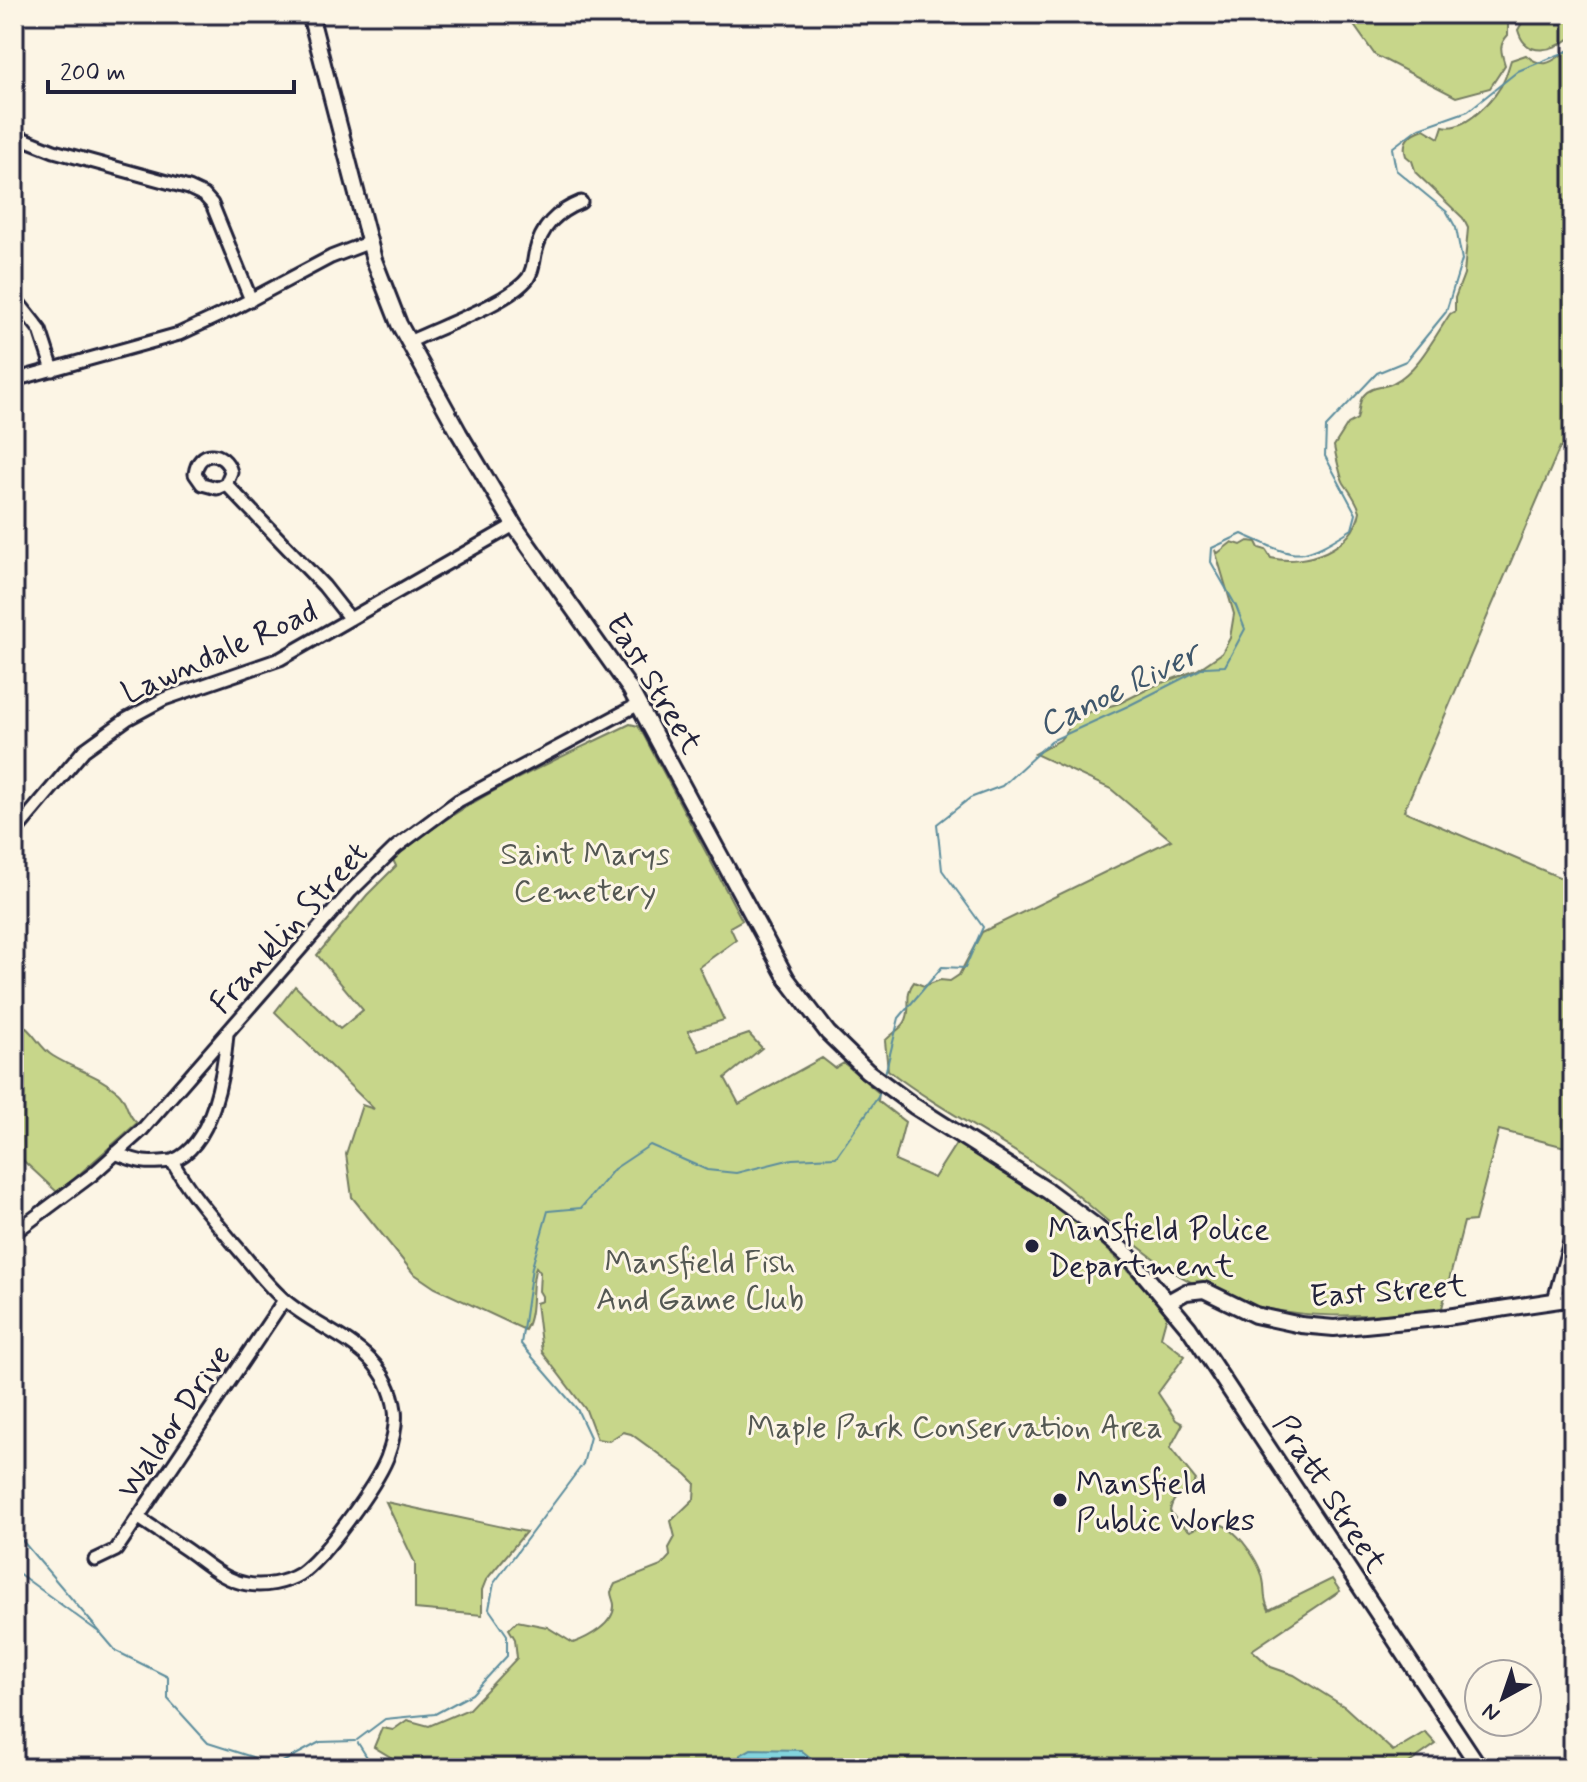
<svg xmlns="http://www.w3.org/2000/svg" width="1587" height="1782" viewBox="0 0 1587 1782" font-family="Mynerve,sans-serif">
<rect width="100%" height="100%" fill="#fcf5e5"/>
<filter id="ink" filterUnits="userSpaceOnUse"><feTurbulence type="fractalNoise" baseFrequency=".0125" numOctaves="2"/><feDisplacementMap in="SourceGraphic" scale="16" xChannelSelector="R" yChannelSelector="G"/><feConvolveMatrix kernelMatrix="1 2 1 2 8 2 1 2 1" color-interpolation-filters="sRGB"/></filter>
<g filter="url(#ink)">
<path fill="#c7d68a" stroke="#747c62" stroke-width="2" d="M1346 14H1508V35C1498 46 1501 51 1505 65L1490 88 1456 97 1375 55Z
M1527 14H1573V36C1554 51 1526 59 1518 30Z
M1573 47V453L1560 447 1404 811 1573 883V1149L1499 1130 1475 1221 1464 1222 1442 1308C1348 1321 1248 1323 1166 1267 1127 1241 1094 1207 1057 1179 1002 1140 941 1111 888 1070L885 1041C891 1034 901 1029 905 1022 913 1008 903 995 914 982L924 986 940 980 950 981 959 975 982 932 1171 840 1111 789 1035 754 1060 740 1079 715 1120 703 1154 686 1197 670 1222 653 1230 638 1234 614 1215 550 1218 553 1232 542 1241 545 1248 541 1256 542 1259 548 1266 550 1271 558C1305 566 1354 549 1360 511 1356 499 1350 492 1344 483 1341 479 1335 452 1334 446L1348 424 1357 419C1360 411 1358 401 1364 395 1372 386 1383 388 1393 383 1418 371 1435 336 1450 314L1455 311V298L1464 274 1468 228 1463 218 1416 173 1412 161 1406 156C1401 140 1410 134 1424 129L1439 138 1443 126C1465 132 1497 98 1505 78 1507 73 1509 66 1511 60L1526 55C1547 73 1554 58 1573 47Z
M630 724 638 726 642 732 742 920 730 927 736 940 699 967 724 1020 688 1031 699 1051 749 1034 762 1048 725 1078 739 1104 822 1058 835 1068 844 1063 879 1093 878 1101 905 1122 895 1161 934 1178 957 1142C997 1168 1039 1191 1076 1222 1110 1249 1139 1281 1167 1315L1161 1337 1185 1356 1158 1393 1176 1420 1183 1424 1170 1448 1196 1480 1189 1491C1178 1493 1172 1500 1170 1511L1178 1522 1190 1531C1196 1529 1202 1524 1208 1523 1231 1518 1259 1559 1263 1579 1266 1592 1262 1596 1269 1610L1332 1579 1340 1591 1252 1650 1271 1667 1294 1675 1345 1707 1393 1751 1425 1732 1436 1744 1402 1768H409L374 1747 382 1728 393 1730 407 1720 429 1726 469 1709 517 1658 515 1639 509 1629 517 1621 547 1627 573 1643C587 1638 615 1624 614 1605 614 1601 611 1597 611 1592L615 1584 661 1566 670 1556 669 1548 675 1537 671 1521 694 1499 695 1483 686 1474 631 1434 623 1432 609 1441 597 1439 586 1410 542 1352 536 1303 542 1301V1296L539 1291 540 1272 536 1267C529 1287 536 1311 525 1330L435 1288 413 1273 352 1197 346 1154 362 1105 374 1109 275 1012 295 986 340 1029 363 1010 317 955 367 895 396 866 393 860C461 799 549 764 630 724Z
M18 1022C34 1030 39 1048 53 1056 77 1071 94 1072 118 1092 128 1101 126 1115 137 1123L58 1193 14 1152V1023Z
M386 1502 526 1532 486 1580 482 1590V1615L415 1609V1563Z"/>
<path fill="#83d4de" stroke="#5c8d9d" stroke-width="2" d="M751 1749 801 1750 823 1768H740V1755Z"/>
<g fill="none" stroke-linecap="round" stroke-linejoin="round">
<path stroke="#5c8d9d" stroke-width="2" d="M885 1074 899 1018 942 967 965 968 983 927 942 870 937 824 970 798 1002 786 1051 741 1128 706 1205 667 1225 666 1245 629 1236 606 1211 562 1212 548 1242 534C1299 559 1298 563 1352 529L1356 514 1325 456 1326 427 1377 373 1406 361 1446 312 1462 260 1456 228 1447 212 1396 170 1392 148 1417 129 1468 111 1518 71 1573 49
M14 1531 116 1651 168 1677V1699L208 1743 277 1765 320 1742 355 1741
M14 1570 100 1633
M357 1740 385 1719 435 1714 472 1694 507 1656V1635L489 1609 494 1583 583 1464 590 1437 577 1409 521 1344 532 1267 548 1211 581 1208 614 1169 650 1145 707 1170 736 1173 792 1159 836 1157 878 1097 881 1088
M358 1743 370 1762 401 1768"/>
<defs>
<path id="minor" d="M14 135 54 151 189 188 204 195 212 204 251 300
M14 297 40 330 53 370
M409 342C439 327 509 303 528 278 532 272 534 261 535 254 541 227 556 212 581 202
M14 380 179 334 235 308 331 257 370 242
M226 484 217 488 202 484 195 474C198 449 224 449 231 472L226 484 324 586 350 619
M14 833 84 750 127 719 164 699 280 659 514 525
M115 1153C141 1163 145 1164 172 1161 189 1192 212 1217 234 1244 250 1262 264 1282 282 1298 323 1335 386 1345 395 1410 397 1424 392 1445 387 1458 376 1485 324 1558 300 1574 285 1583 264 1587 247 1584 222 1580 205 1562 184 1548 169 1538 154 1528 139 1518
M172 1161C213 1146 224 1072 227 1034
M14 1233 93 1174 142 1130 351 891 396 847 458 801 639 704
M1554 1300 1573 1231
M95 1560 116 1550 284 1300"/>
<path id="major" d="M310 14 374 260 399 324 459 433 514 525 630 689 787 979 828 1033 867 1071 914 1106 1048 1191 1094 1225 1128 1255 1189 1328 1480 1768
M1168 1302 1186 1292 1204 1290 1255 1315 1301 1325 1334 1328 1447 1317 1573 1298"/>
</defs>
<use href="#minor" stroke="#22223b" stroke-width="17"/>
<use href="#major" stroke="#22223b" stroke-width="20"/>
<use href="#minor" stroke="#fcf5e5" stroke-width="11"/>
<use href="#major" stroke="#fcf5e5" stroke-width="14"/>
</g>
</g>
<g fill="#22223b" stroke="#fcf5e5" stroke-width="3">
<circle cx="1032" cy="1246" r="8"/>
<circle cx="1060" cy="1500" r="8"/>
</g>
<g text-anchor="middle" stroke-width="6" stroke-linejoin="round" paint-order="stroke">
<g font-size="32" fill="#22223b" stroke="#fcf5e5">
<text transform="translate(219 651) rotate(-24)" y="11">Lawndale Road</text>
<text transform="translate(655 683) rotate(59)" y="11">East Street</text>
<text transform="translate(288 927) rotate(-48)" y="11">Franklin Street</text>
<text transform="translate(1388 1290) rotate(-4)" y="11">East Street</text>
<text transform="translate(173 1421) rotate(-56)" y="11">Waldor Drive</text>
<text transform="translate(1331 1493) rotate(57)" y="11">Pratt Street</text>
</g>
<g font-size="32" fill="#545853" stroke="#fcf5e5">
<text x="585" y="864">Saint Marys<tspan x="585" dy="37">Cemetery</tspan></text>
<text x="700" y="1272">Mansfield Fish<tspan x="700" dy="37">And Game Club</tspan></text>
<text x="955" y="1437">Maple Park Conservation Area</text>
</g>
<g font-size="32" fill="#22223b" stroke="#fcf5e5" text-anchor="start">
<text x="1048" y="1239">Mansfield Police<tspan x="1048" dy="37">Department</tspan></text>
<text x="1076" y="1493">Mansfield<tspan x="1076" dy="37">Public Works</tspan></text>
</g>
<g font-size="34" font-style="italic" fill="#3f576c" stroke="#fcf5e5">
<text transform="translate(1118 688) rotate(-26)" y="12">Canoe River</text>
</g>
</g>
<rect width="1587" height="1782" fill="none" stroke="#fcf5e5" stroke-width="48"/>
<rect x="24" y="24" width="1539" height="1734" fill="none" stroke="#22223b" stroke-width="3" filter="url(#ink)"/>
<g transform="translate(1503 1698) rotate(220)"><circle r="38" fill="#fcf5e5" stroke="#a5a1a1" stroke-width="2"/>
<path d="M0-6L14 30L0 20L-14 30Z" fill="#22223b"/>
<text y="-12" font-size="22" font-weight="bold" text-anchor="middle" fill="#22223b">N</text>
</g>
<path d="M48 80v12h246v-12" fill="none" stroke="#22223b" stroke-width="4"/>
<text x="60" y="80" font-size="24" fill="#22223b" stroke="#fcf5e5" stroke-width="6" paint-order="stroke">200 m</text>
</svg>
